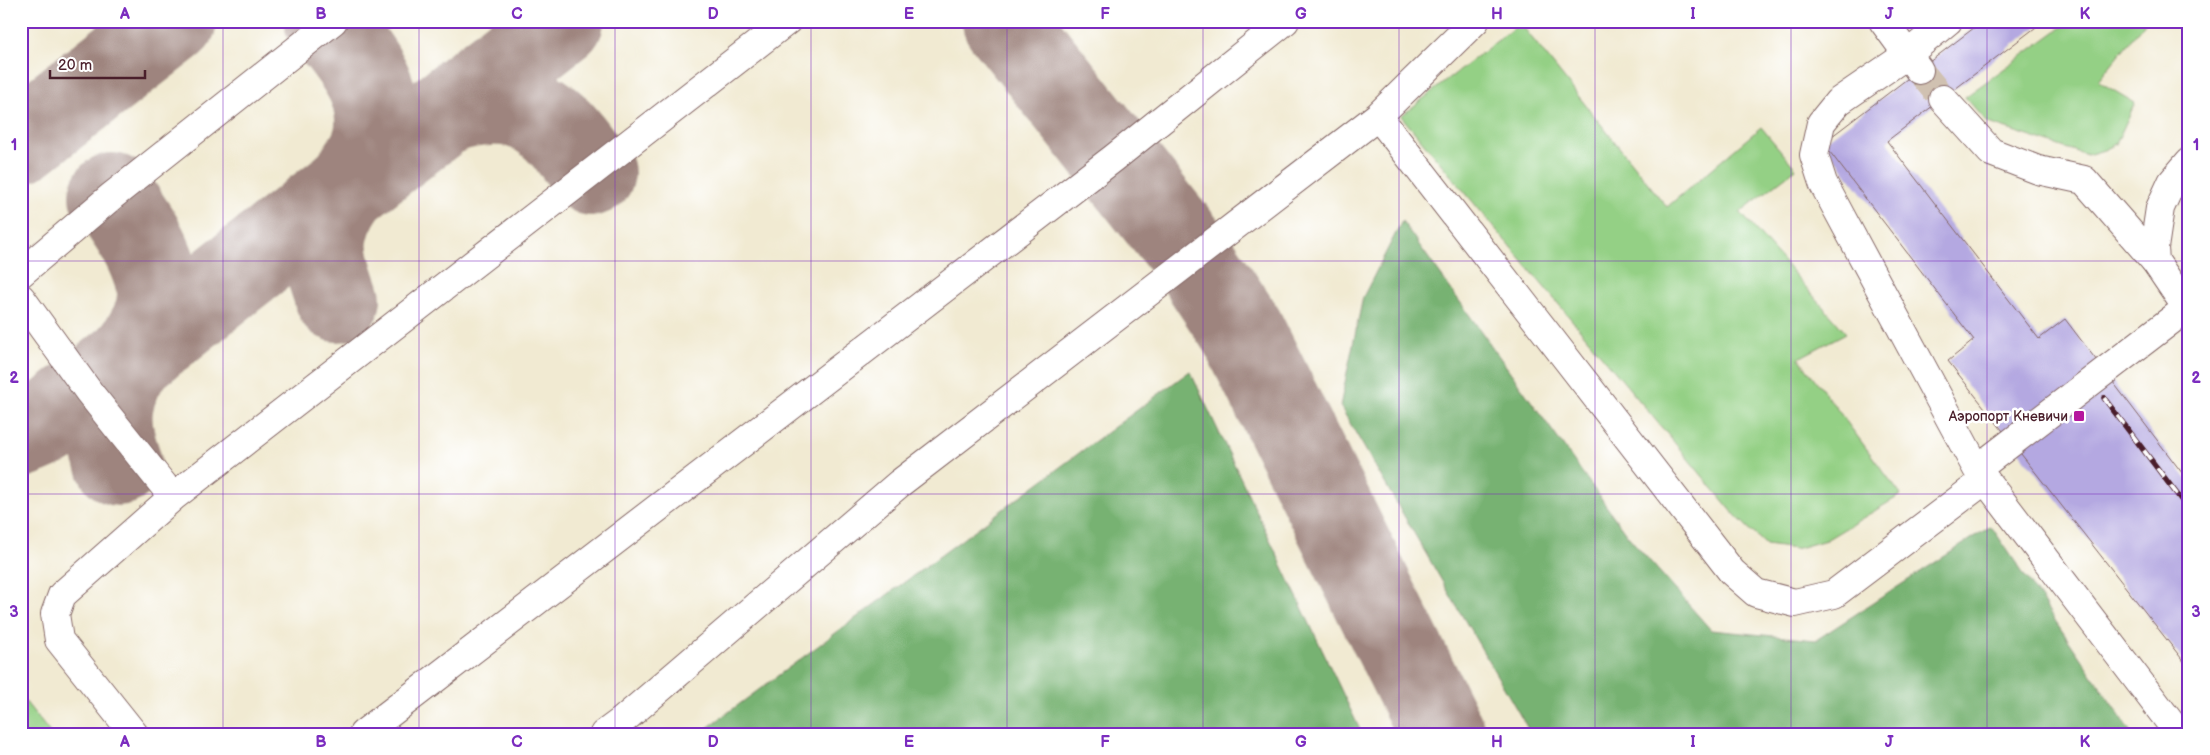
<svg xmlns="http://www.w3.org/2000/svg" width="2210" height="755" viewBox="0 0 2210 755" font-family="'Balsamiq Sans',sans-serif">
<rect width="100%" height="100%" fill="#fff"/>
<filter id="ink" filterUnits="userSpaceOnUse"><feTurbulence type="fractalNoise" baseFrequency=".02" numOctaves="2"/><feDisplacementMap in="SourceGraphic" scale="10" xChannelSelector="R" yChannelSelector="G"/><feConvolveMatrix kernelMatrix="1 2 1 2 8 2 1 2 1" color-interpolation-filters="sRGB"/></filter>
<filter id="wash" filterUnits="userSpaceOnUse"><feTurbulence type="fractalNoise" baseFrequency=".0096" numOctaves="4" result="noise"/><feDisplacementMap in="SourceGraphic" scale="20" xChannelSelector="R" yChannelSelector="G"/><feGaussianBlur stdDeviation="1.12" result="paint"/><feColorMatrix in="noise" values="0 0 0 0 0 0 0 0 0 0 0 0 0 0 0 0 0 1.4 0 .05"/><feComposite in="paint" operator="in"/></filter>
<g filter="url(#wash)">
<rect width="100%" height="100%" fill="#f1ead2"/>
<path fill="#94d085" stroke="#6f7858" d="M2070 21H2146L2098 81 2135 103 2116 144 2104 150 2087 155 1988 123 1965 97Z
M1520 23 1667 207 1761 127 1796 169 1740 212 1846 333 1799 358 1901 495 1826 540 1795 549 1766 545 1735 515 1401 116Z
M2189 216V275C2185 258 2178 231 2189 216Z
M21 696 51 734H21Z"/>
<path fill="#77b272" stroke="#60684e" d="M1402 221 1627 535 1711 630 1816 640 1991 526 2132 734H1531L1340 406 1363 297Z
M1190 371 1362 734H699Z"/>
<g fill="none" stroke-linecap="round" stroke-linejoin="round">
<path stroke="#9e847e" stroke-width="86" d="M1005 21 1193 257 1242 331 1442 734
M328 25C343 44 362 65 371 88 399 162 336 175 326 233 321 255 331 278 338 299
M446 111C487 99 527 96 559 131 571 143 581 159 592 173
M21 140 174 21
M112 196C129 221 146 243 155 272 157 278 160 285 160 291 161 314 150 332 137 350 108 389 102 417 119 463
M21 435 53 421 232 277 561 21"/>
</g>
<g id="blocks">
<path fill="#b4a8e1" d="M1983 21H2044L1887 141 2039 339 2065 319 2189 482V668L1948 361 1974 340 1823 143Z"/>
</g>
</g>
<g filter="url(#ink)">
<use href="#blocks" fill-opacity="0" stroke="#846665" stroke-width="1"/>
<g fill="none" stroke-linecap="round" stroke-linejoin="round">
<path stroke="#d0c1b1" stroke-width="28" stroke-dasharray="28 14" stroke-linecap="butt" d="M1919 70 1943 99"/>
<defs>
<path id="minor" d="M1883 21 1919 70
M1948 21 1908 54 1838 102 1821 123 1814 155 1823 183 1977 469
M1943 99 1991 152 2038 170 2084 180 2155 261
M1378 116 1732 572 1756 593 1795 603 1834 594 1985 480
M21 273 112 196 333 21
M21 298 89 392 173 497
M134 734 59 640 55 614 62 595 173 497 787 21
M363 734 1114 158 1285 21
M604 734 623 720 900 483 1378 116 1475 21
M2179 734 1977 469 2187 308"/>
<path id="major" d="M2189 162 2172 182 2160 208 2154 248 2155 261 2189 311"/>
</defs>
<use href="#minor" stroke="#846665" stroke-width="30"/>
<use href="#major" stroke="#846665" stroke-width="30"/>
<use href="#minor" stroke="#fff" stroke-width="28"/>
<use href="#major" stroke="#fff" stroke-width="28"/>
<defs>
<path id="rail" d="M2104 398 2189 510"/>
</defs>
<use href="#rail" stroke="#4a1f2b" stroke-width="5.5"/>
<use href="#rail" stroke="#fff" stroke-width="4" stroke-dasharray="11" stroke-linecap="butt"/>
</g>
</g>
<path fill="none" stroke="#7b2cbf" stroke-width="1" stroke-opacity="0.55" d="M223 21V734M419 21V734M615 21V734M811 21V734M1007 21V734M1203 21V734M1399 21V734M1595 21V734M1791 21V734M1987 21V734M21 261H2189M21 494H2189"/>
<rect fill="#b5179e" stroke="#fff" stroke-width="2" x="2073" y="410" width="12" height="12" rx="2.5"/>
<g text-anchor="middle" stroke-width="5" stroke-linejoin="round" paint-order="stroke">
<g font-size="14" fill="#4a1f2b" stroke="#fff" text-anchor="end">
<text x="2068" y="421">Аэропорт Кневичи</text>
</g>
</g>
<rect width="2210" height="755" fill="none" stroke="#fff" stroke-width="55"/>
<path d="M50 70v8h95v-8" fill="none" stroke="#4a1f2b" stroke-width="2.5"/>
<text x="58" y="70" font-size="15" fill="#4a1f2b" stroke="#ffffff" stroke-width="4" paint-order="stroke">20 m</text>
<rect x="28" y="28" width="2154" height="700" fill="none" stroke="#7b2cbf" stroke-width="2"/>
<g font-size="16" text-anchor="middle" font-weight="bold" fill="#7b2cbf">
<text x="125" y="19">A</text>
<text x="321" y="19">B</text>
<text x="517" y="19">C</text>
<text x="713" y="19">D</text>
<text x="909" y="19">E</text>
<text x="1105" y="19">F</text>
<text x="1301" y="19">G</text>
<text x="1497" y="19">H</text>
<text x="1693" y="19">I</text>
<text x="1889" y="19">J</text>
<text x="2085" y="19">K</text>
<text x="14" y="150">1</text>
<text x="2196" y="150">1</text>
<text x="14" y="383">2</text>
<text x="2196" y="383">2</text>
<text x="14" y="617">3</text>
<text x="2196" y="617">3</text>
<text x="125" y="747">A</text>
<text x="321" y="747">B</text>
<text x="517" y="747">C</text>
<text x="713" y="747">D</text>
<text x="909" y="747">E</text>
<text x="1105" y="747">F</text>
<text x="1301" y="747">G</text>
<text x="1497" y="747">H</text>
<text x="1693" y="747">I</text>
<text x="1889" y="747">J</text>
<text x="2085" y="747">K</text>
</g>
</svg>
